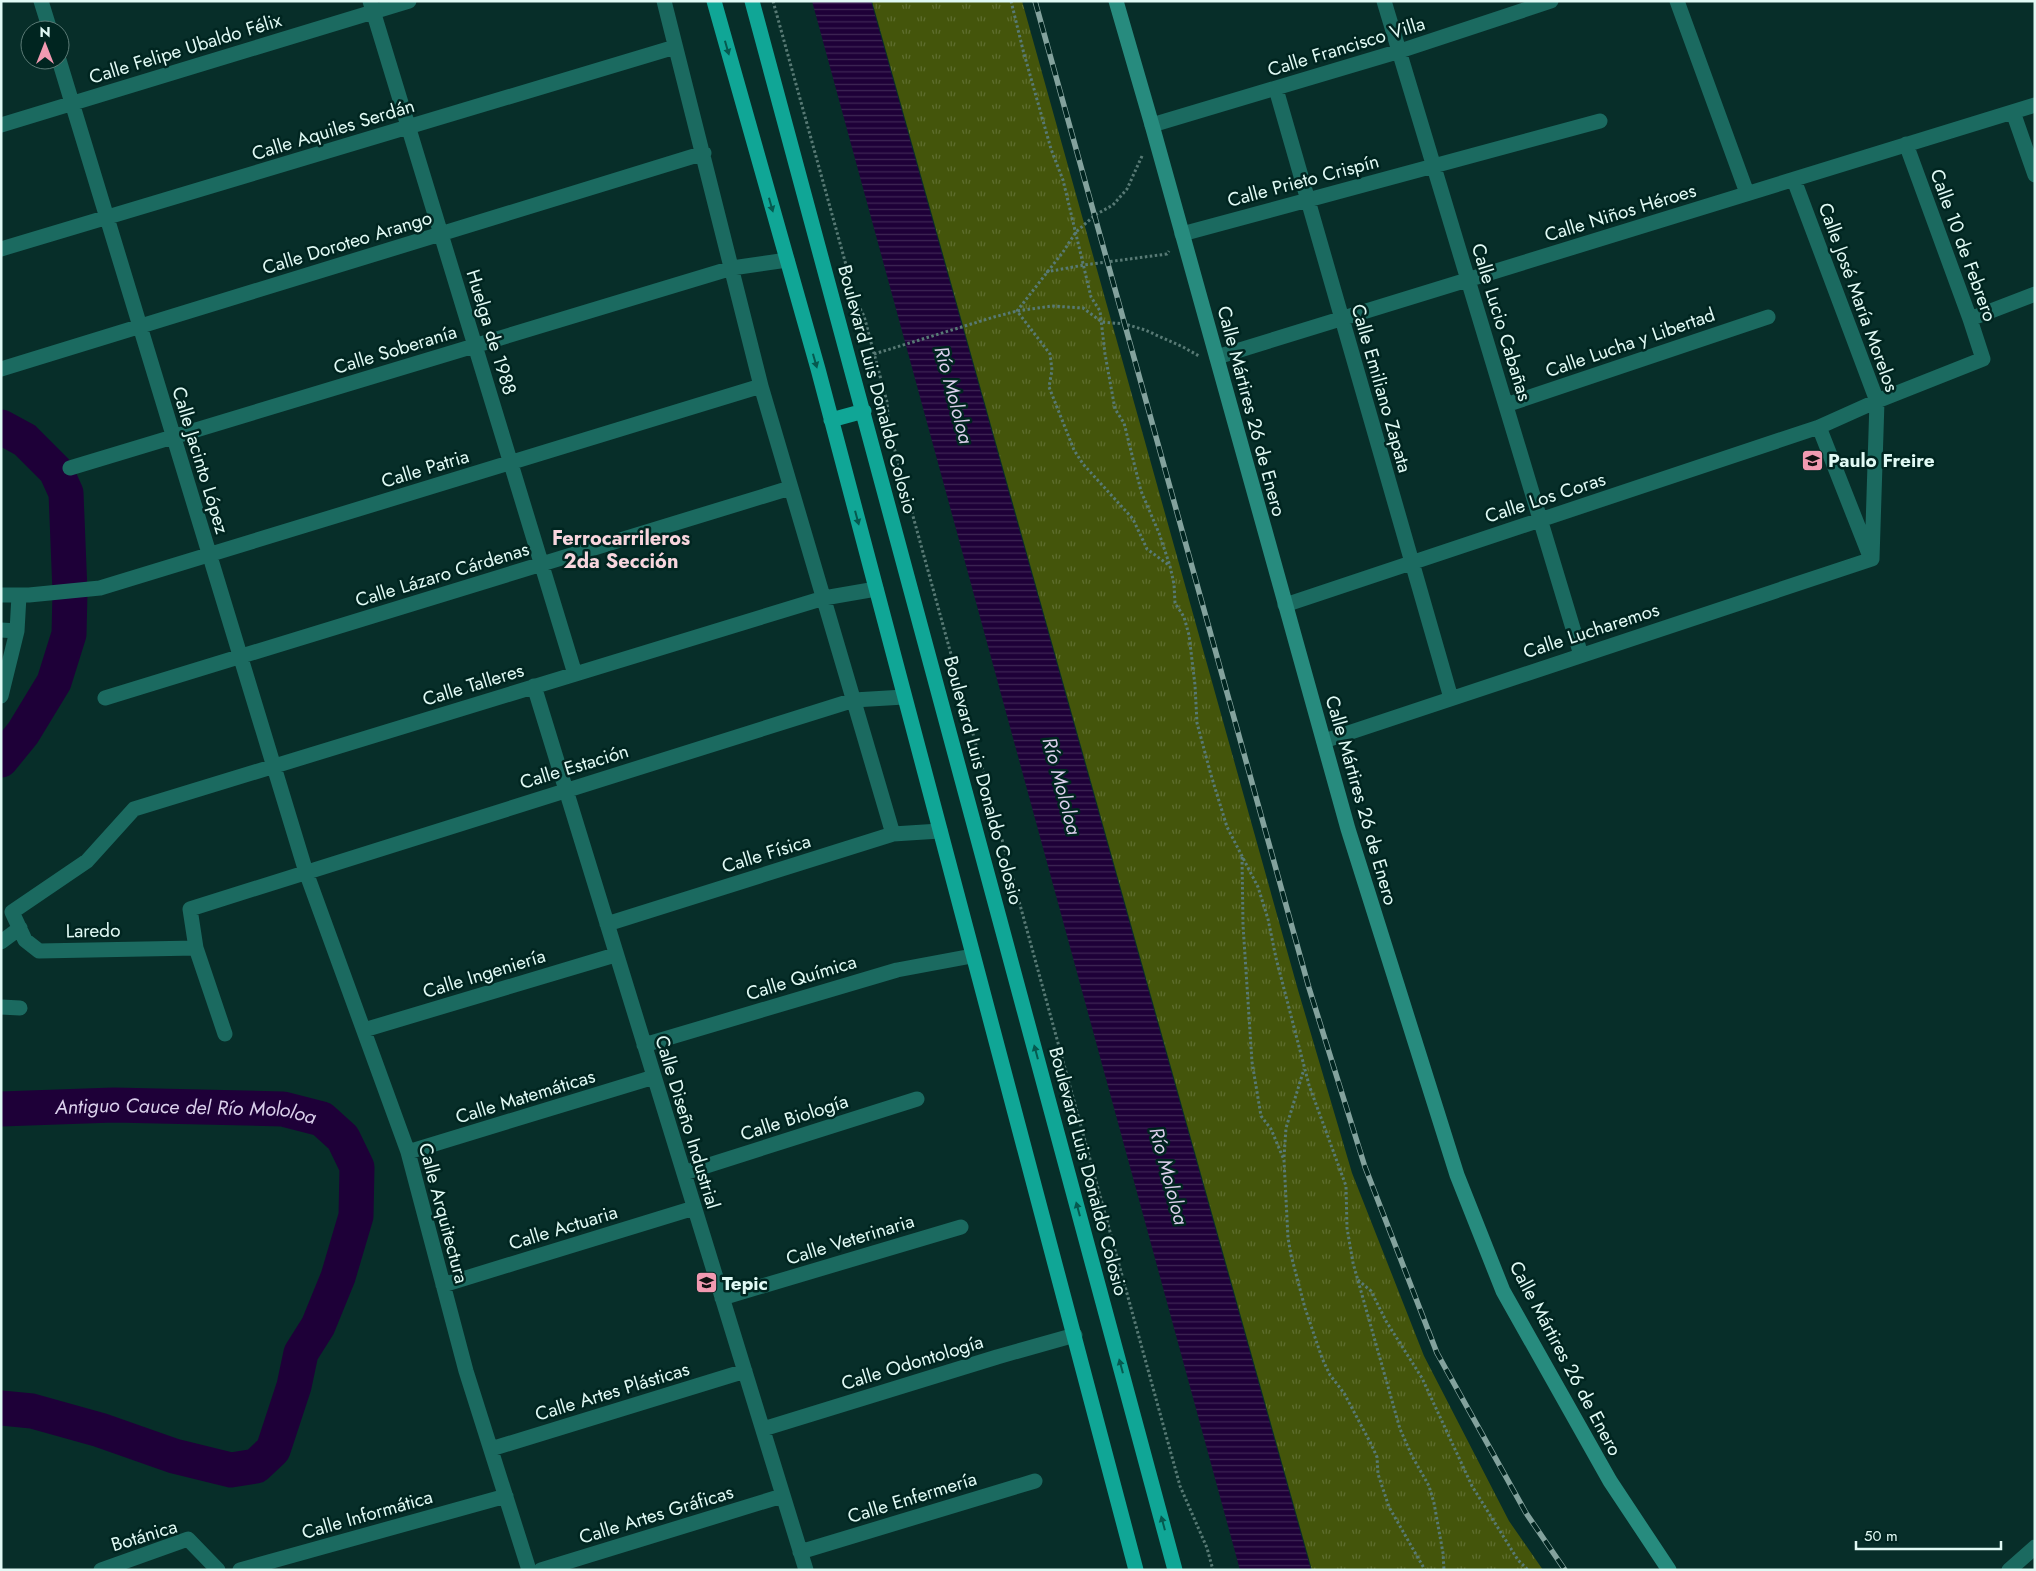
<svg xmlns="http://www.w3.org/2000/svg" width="2036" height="1571" viewBox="0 0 2036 1571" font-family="Jost,sans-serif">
<defs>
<pattern id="grass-tufts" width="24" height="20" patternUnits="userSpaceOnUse" patternTransform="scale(1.25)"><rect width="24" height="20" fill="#44550b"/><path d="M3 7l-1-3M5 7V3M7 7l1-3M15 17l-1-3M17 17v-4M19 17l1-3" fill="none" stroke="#5f6e2f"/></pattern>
<pattern id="water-rules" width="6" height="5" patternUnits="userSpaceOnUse" patternTransform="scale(1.25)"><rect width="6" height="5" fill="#1e0038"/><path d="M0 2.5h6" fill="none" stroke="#3e2655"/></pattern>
</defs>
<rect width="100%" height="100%" fill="#072e29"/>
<path fill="url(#grass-tufts)" d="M872 1H1022L1298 990 1352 1173 1424 1356 1509 1521 1543 1570H1312Z"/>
<path fill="url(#water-rules)" d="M812 1H871L1311 1570H1240Z"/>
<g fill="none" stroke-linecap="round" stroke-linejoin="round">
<g stroke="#1e0038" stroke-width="35">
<path d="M1 427 25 440 56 471 66 493 70 592 69 634 54 682 23 733 1 760"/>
<path id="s1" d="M1 1109 114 1105 283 1109 322 1119 343 1138 357 1167 356 1216 338 1277 318 1326 301 1353 294 1386 273 1450 256 1466 231 1470 174 1456 100 1430 32 1411 1 1408"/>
</g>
<path stroke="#587a75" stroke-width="3" stroke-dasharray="2.5 2.5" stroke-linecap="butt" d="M773 1 856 301 864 316 887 402 889 429 1180 1486 1207 1548 1213 1570
M1011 1 1023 50 1051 149 1063 180 1091 297 1100 311 1105 354 1115 409 1124 423 1141 491 1159 533 1170 566 1174 584 1175 603 1184 617 1189 635 1195 685 1197 723 1211 775 1227 827 1258 887 1268 919 1276 958 1309 1085 1346 1186 1347 1228 1353 1263 1400 1429 1412 1456 1429 1486 1434 1503 1443 1553 1444 1570
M1142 156 1127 189 1113 205 1095 215 1076 232 1063 252 1017 311 1050 354 1052 370 1049 387 1074 450 1083 464 1133 519 1147 549 1170 566
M1046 272 1084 265 1167 254 1169 251
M874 354 994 317 1017 311 1052 306 1083 308 1102 322 1125 324 1145 330 1183 347 1199 356
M1242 857 1243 925 1252 1062 1261 1116 1271 1129 1284 1160 1288 1238 1291 1255 1305 1308 1322 1358 1330 1375 1344 1393 1370 1442 1377 1457 1378 1474 1389 1507 1425 1570
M1284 1157 1286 1128 1304 1069
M1358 1280 1371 1291 1386 1321 1422 1378 1472 1486 1518 1560 1528 1570"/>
<path stroke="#1b6a60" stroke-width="15" d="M41 1 50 30
M370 1 575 674
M664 1 761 386 893 834
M1384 1 1581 655
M1677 1 1747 193
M59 60 306 872 408 1152 466 1371 529 1570
M1276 89 1451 698
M2013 112 2035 175
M1 125 409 1
M1152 125 1400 51 1551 1
M1794 180 1877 401 1872 559
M1182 234 1600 121
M1 249 675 47
M1970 319 2035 294
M1217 357 2035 105
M1 369 704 153
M1506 405 1768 317
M1819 427 1869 554
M70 468 732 268 787 260
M876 589 824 598 134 809 87 861 12 912 25 940 39 951 196 948 190 909 854 700 904 697
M1 595H29L100 588 761 386
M1285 605 1819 427 1877 401 1983 359 1970 319 1906 144
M1 630 17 631
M534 686 806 1570
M1 696 17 631 19 596
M105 698 790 488
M1324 741 1872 559
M607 924 893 834 940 831
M1 942 20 928
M196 948 225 1034
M1 1007 20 1008
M364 1030 615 955
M644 1045 897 970 972 956
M408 1152 654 1077
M684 1173 917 1099
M443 1285 694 1208
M722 1298 961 1227
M763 1429 997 1357 1075 1335
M491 1449 745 1371
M800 1552 1035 1481
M101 1570 188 1539 218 1570
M240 1570 506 1496
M541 1570 782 1496
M2009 1570 2035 1547"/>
<path stroke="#278b7e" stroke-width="15" d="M1116 1 1152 125 1348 829 1457 1175 1503 1291 1610 1481 1669 1570"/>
<path stroke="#10a696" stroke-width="15" d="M714 1 818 369 1136 1570
M752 1 1175 1570
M831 420 864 411"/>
<defs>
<path id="rail" d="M1035 1 1309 988 1365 1167 1437 1353 1526 1513 1565 1570"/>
</defs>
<use href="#rail" stroke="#83a29d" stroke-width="5.5"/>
<use href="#rail" stroke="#002520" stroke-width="4" stroke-dasharray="11" stroke-linecap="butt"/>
</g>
<defs><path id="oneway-solid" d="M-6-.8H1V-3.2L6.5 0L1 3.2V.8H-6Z" transform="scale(1.25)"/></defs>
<g fill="#06594f">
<use href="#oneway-solid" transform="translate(727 48) rotate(74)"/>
<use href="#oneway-solid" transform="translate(771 205) rotate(74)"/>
<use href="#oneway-solid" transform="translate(815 361) rotate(74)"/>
<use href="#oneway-solid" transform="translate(857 518) rotate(75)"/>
<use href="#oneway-solid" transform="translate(1036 1052) rotate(-105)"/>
<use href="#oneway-solid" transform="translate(1078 1209) rotate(-105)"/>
<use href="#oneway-solid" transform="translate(1121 1366) rotate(-105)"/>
<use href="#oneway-solid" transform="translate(1163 1523) rotate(-105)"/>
</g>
<defs>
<symbol id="school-square" viewBox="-11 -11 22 22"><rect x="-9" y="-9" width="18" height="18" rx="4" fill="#f19ab1" stroke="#002520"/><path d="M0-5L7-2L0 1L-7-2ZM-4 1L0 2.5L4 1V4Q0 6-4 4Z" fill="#111"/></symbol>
</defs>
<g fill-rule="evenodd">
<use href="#school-square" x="1800" y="448" width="25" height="25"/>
<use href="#school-square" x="694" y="1270" width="25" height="25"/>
</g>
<g text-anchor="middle" stroke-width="5" stroke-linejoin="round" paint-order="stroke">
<g font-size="19" fill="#e1faf5" stroke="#002520">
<text transform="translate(1346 46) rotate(-17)" y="7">Calle Francisco Villa</text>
<text transform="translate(185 48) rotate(-17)" y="7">Calle Felipe Ubaldo Félix</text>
<text transform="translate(333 129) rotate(-17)" y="7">Calle Aquiles Serdán</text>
<text transform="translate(1303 180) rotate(-15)" y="7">Calle Prieto Crispín</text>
<text transform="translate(1620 212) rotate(-17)" y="7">Calle Niños Héroes</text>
<text transform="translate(347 242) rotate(-17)" y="7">Calle Doroteo Arango</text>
<text transform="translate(1964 245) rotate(70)" y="7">Calle 10 de Febrero</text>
<text transform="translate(1859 297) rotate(70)" y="7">Calle José María Morelos</text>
<text transform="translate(1502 322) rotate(73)" y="7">Calle Lucio Cabañas</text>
<text transform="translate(492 332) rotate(73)" y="7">Huelga de 1988</text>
<text transform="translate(1630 342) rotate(-19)" y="7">Calle Lucha y Libertad</text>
<text transform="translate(395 349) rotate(-17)" y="7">Calle Soberanía</text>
<text transform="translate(1382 388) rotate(74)" y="7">Calle Emiliano Zapata</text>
<text transform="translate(878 389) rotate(75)" y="7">Boulevard Luis Donaldo Colosio</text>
<text transform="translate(1252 411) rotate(75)" y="7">Calle Mártires 26 de Enero</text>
<text transform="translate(201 460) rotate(73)" y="7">Calle Jacinto López</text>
<text transform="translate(425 468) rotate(-17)" y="7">Calle Patria</text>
<text transform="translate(1545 497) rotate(-18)" y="7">Calle Los Coras</text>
<text transform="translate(442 574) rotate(-17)" y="7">Calle Lázaro Cárdenas</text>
<text transform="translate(1591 630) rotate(-18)" y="7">Calle Lucharemos</text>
<text transform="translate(473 684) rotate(-17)" y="7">Calle Talleres</text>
<text transform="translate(574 766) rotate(-17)" y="7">Calle Estación</text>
<text transform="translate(984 780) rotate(75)" y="7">Boulevard Luis Donaldo Colosio</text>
<text transform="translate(1362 800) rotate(74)" y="7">Calle Mártires 26 de Enero</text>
<text transform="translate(766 853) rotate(-17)" y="7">Calle Física</text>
<text transform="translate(93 930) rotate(-1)" y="7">Laredo</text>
<text transform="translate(484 973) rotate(-17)" y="7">Calle Ingeniería</text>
<text transform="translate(801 977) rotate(-17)" y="7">Calle Química</text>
<text transform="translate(525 1096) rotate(-17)" y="7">Calle Matemáticas</text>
<text transform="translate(794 1117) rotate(-18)" y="7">Calle Biología</text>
<text transform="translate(688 1122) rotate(73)" y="7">Calle Diseño Industrial</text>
<text transform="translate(1089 1171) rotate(75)" y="7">Boulevard Luis Donaldo Colosio</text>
<text transform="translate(444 1213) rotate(75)" y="7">Calle Arquitectura</text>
<text transform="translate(563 1227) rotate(-17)" y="7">Calle Actuaria</text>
<text transform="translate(850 1239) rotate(-17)" y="7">Calle Veterinaria</text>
<text transform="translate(1566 1358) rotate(62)" y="7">Calle Mártires 26 de Enero</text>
<text transform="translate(912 1362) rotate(-17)" y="7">Calle Odontología</text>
<text transform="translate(612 1391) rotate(-17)" y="7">Calle Artes Plásticas</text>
<text transform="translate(912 1497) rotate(-17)" y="7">Calle Enfermería</text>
<text transform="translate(367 1514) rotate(-16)" y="7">Calle Informática</text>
<text transform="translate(656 1514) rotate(-17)" y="7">Calle Artes Gráficas</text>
<text transform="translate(144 1535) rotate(-17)" y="7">Botánica</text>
</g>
<g font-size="19" font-weight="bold" fill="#e1faf5" stroke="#002520" text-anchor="start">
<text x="1828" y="467">Paulo Freire</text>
<text x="722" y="1290">Tepic</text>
</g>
<g font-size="20" font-style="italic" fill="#dacfeb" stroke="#002520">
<text transform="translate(954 395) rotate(75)" y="7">Río Mololoa</text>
<text transform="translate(1062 786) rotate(75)" y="7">Río Mololoa</text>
<text dy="7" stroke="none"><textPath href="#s1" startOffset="185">Antiguo Cauce del Río Mololoa</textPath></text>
<text transform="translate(1169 1176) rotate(75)" y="7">Río Mololoa</text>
</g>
<g font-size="20" font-weight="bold" fill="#f8d6de" stroke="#002520">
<text x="621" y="545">Ferrocarrileros<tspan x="621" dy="23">2da Sección</tspan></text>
</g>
</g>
<rect width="2036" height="1571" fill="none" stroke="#e1faf5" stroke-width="5"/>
<g transform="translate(45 45)"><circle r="24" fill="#002520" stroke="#5a7a75"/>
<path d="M0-4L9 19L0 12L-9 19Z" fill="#f19ab1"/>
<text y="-8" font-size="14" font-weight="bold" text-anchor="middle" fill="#e1faf5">N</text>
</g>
<path d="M1856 1541v8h145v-8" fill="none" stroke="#e1faf5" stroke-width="2.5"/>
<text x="1864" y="1541" font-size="15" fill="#e1faf5" stroke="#002520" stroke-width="4" paint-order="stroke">50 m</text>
</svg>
